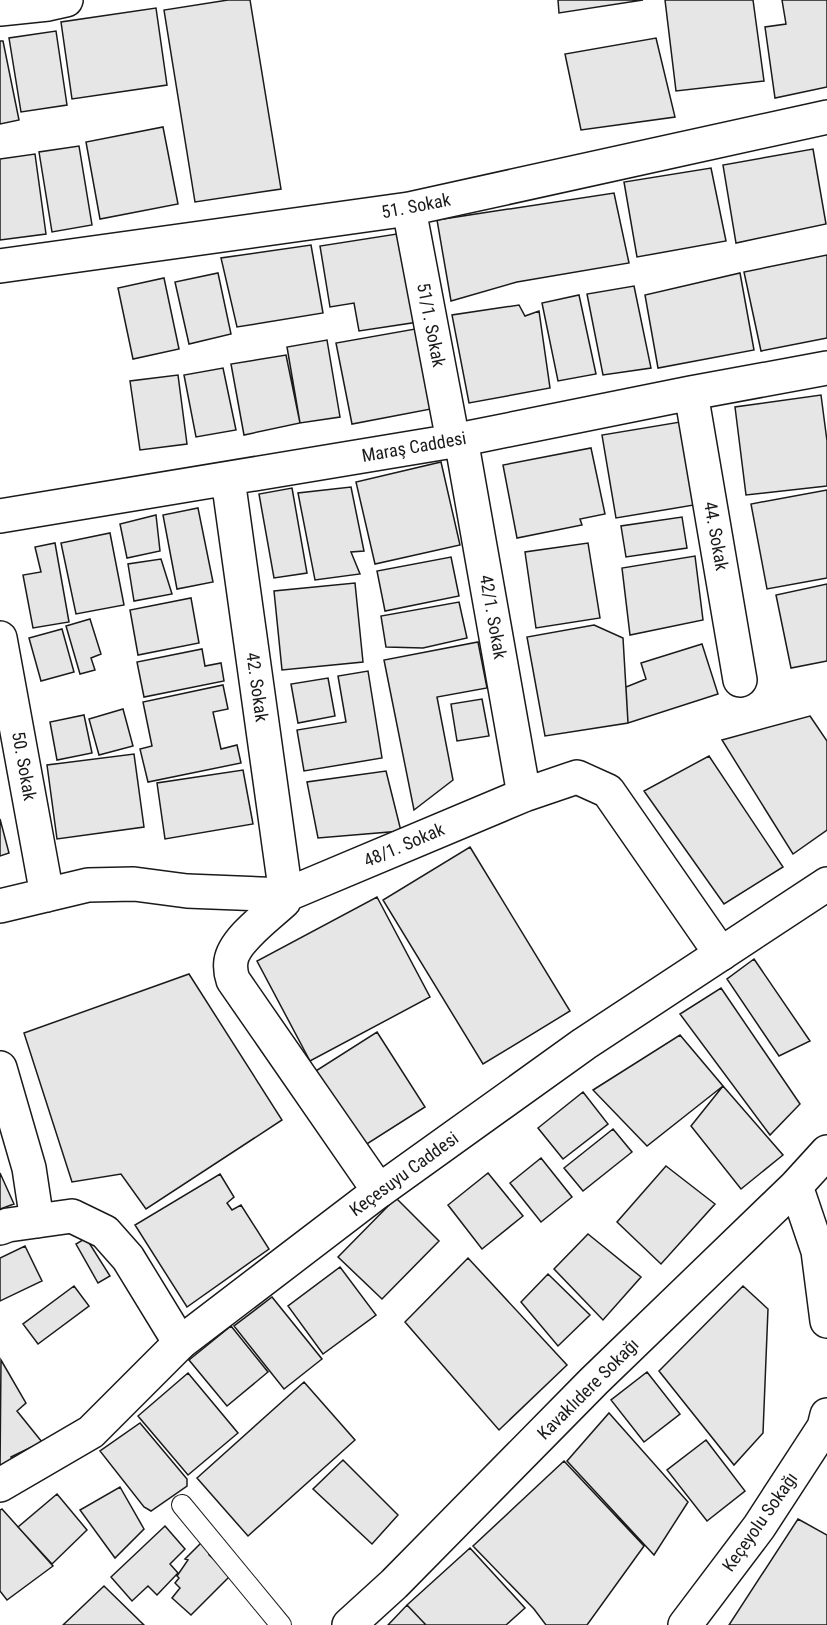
<svg xmlns="http://www.w3.org/2000/svg" width="827" height="1625" viewBox="0 0 827 1625" font-family="'Roboto Condensed',sans-serif">
<rect width="100%" height="100%" fill="#fff"/>
<path fill="#e6e6e6" stroke="#1a1a1a" stroke-width="1.5" d="M228 0H250L281 189 195 202 164 10Z
M558 0H643L559 13Z
M665 0H753L764 81 676 91Z
M782 0H827V87L775 98 765 27 786 24Z
M156 8 167 85 72 99 61 22Z
M56 31 67 105 21 112 9 38Z
M656 38 675 117 581 130 565 54Z
M0 41H3L19 120 0 124Z
M163 127 178 204 100 219 86 142Z
M79 146 92 225 52 232 39 152Z
M813 149 826 224 736 243 723 165Z
M35 154 46 234 0 240V159Z
M711 168 726 241 637 257 624 182Z
M614 193 629 263 517 282 451 301 437 220Z
M403 233 418 322 359 331 354 303 330 307 320 246Z
M311 245 323 313 237 327 221 258Z
M827 255V338L761 351 744 272Z
M218 273 231 334 189 344 175 282Z
M740 273 754 350 658 368 645 295Z
M164 278 179 349 133 359 118 288Z
M634 286 651 368 603 375 587 294Z
M579 295 596 374 558 381 542 303Z
M519 305 525 316 539 311 550 388 469 403 452 315Z
M415 329 431 409 352 424 336 343Z
M327 340 340 417 300 423 287 347Z
M286 355 300 423 244 435 231 364Z
M223 368 236 430 196 437 184 375Z
M178 375 187 444 140 450 130 381Z
M821 395 827 441V486L746 495 735 407Z
M680 422 694 505 616 518 602 435Z
M591 448 605 514 580 519 582 525 517 538 503 465Z
M441 462 460 545 375 564 356 482Z
M351 487 364 551 351 552 360 574 315 580 298 493Z
M292 488 307 573 274 578 259 494Z
M827 490V578L767 589 751 504Z
M198 508 213 582 177 589 163 515Z
M156 515 160 551 127 558 120 524Z
M682 517 687 548 626 557 621 526Z
M110 533 124 605 76 614 61 543Z
M55 543 69 622 33 628 23 575 41 572 35 547Z
M588 543 600 618 536 628 525 552Z
M695 556 703 620 630 635 622 568Z
M451 557 459 596 385 611 377 571Z
M161 559 172 594 134 601 128 564Z
M355 583 363 662 282 670 274 591Z
M827 584V661L791 668 776 595Z
M191 598 199 643 138 655 130 610Z
M459 602 467 638 423 648 386 647 381 616Z
M90 619 101 654 91 658 95 670 80 674 66 626Z
M594 625 623 638 628 723 545 736 527 637Z
M62 629 74 672 41 681 29 638Z
M478 642 487 688 437 697 453 780 414 810 384 660Z
M702 644 718 694 628 723 626 687 646 679 641 663Z
M202 649 205 666 221 663 224 681 144 697 137 662Z
M368 671 382 758 304 771 297 730 346 722 338 676Z
M328 678 335 716 298 723 291 684Z
M223 685 228 709 213 712 221 749 237 745 241 763 148 782 140 749 152 746 143 702Z
M482 699 489 736 457 741 451 704Z
M123 709 133 746 99 755 89 719Z
M84 715 92 753 57 760 50 722Z
M810 716 827 741V830L793 854 722 740Z
M134 754 144 827 57 839 47 765Z
M709 756 783 867 724 904 644 791Z
M243 770 253 824 165 839 157 783Z
M386 771 401 831 318 838 307 782Z
M0 819 9 853 0 856Z
M470 847 570 1011 483 1064 383 900Z
M377 897 430 997 310 1061 257 961Z
M754 959 810 1041 779 1056 727 979Z
M189 974 282 1120 146 1209 121 1174 72 1182 24 1033Z
M721 988 800 1104 770 1135 680 1014Z
M377 1032 425 1107 359 1149 311 1074Z
M680 1035 723 1086 647 1146 593 1090Z
M723 1086 783 1155 741 1189 691 1126Z
M583 1092 608 1124 563 1159 538 1128Z
M613 1129 632 1152 583 1191 564 1168Z
M541 1158 572 1197 541 1222 510 1183Z
M666 1166 715 1204 661 1264 617 1222Z
M0 1173 14 1204 0 1209Z
M488 1173 523 1216 482 1249 448 1205Z
M220 1174 234 1197 227 1203 232 1210 241 1205 269 1249 187 1307 135 1225Z
M396 1198 439 1241 382 1299 338 1257Z
M588 1234 641 1277 603 1320 554 1269Z
M86 1238 110 1276 98 1283 76 1244Z
M25 1246 42 1281 0 1301V1258Z
M468 1258 567 1365 499 1430 405 1322Z
M340 1267 376 1315 323 1354 288 1306Z
M548 1274 590 1315 558 1346 521 1302Z
M74 1286 89 1306 38 1344 23 1324Z
M743 1286 768 1309 763 1433 734 1465 659 1371Z
M272 1297 322 1359 284 1389 234 1326Z
M231 1326 268 1372 227 1406 189 1360Z
M1 1360 26 1403 17 1411 42 1442 11 1457 13 1464 0 1471Z
M647 1372 680 1414 644 1442 611 1400Z
M188 1373 238 1433 188 1475 138 1416Z
M304 1382 355 1440 248 1536 197 1478Z
M609 1413 688 1502 654 1555 567 1461Z
M140 1423 187 1479V1486L151 1511 144 1507 100 1451Z
M706 1440 745 1491 707 1521 667 1470Z
M343 1460 398 1515 372 1544 313 1489Z
M564 1461 644 1546 587 1625H546L534 1609 473 1546Z
M120 1487 144 1529 115 1558 80 1510Z
M57 1494 87 1530 52 1564 18 1527Z
M2 1509 53 1566 7 1600 0 1591V1510Z
M798 1519 827 1535V1625H729Z
M165 1526 185 1549 170 1564 178 1573 157 1595 148 1586 132 1601 111 1577Z
M203 1541 213 1549 209 1555 231 1575 191 1615 172 1598 180 1588 175 1583 179 1578 177 1576 188 1560 185 1559Z
M470 1548 525 1608 506 1625H426L407 1605Z
M104 1586 144 1625H63Z
M407 1605 426 1625H388Z"/>
<g fill="none" stroke-linecap="round" stroke-linejoin="round">
<defs>
<path id="service" d="M182 1505 281 1625"/>
<path id="minor" d="M0 9 48 4 66 0
M409 209 453 441
M0 266 409 209 827 117
M691 393 740 680
M461 439 524 795
M228 479 286 895 284 901C268 916 234 940 231 961 230 967 231 974 233 980L379 1191
M0 516 453 441 691 393 827 368
M0 638 47 895
M0 906 88 885 134 884 187 891 286 895 524 795 577 777 608 791 721 954
M0 1068 29 1168 37 1221
M796 1186 818 1251 827 1321
M0 1228 8 1225 72 1216 105 1232 128 1258 180 1343
M349 1625 394 1584 594 1381 796 1186 827 1152
M685 1625 759 1527 824 1427 827 1415"/>
<path id="tertiary" d="M0 1485 91 1432 180 1343 379 1191 584 1044 827 884"/>
</defs>
<use href="#service" stroke="#1a1a1a" stroke-width="22"/>
<use href="#minor" stroke="#1a1a1a" stroke-width="36"/>
<use href="#tertiary" stroke="#1a1a1a" stroke-width="36"/>
<use href="#service" stroke="#fff" stroke-width="20"/>
<use href="#minor" stroke="#fff" stroke-width="33"/>
<use href="#tertiary" stroke="#fff" stroke-width="33"/>
</g>
<g text-anchor="middle" stroke-width="4.5" stroke-linejoin="round" paint-order="stroke">
<g font-size="18" fill="#1a1a1a" stroke="#fff">
<text transform="translate(416 206) rotate(-11)" y="6">51. Sokak</text>
<text transform="translate(431 325) rotate(79)" y="6">51/1. Sokak</text>
<text transform="translate(414 447) rotate(-10)" y="6">Maraş Caddesi</text>
<text transform="translate(716 536) rotate(80)" y="6">44. Sokak</text>
<text transform="translate(493 617) rotate(80)" y="6">42/1. Sokak</text>
<text transform="translate(257 687) rotate(82)" y="6">42. Sokak</text>
<text transform="translate(24 766) rotate(80)" y="6">50. Sokak</text>
<text transform="translate(404 845) rotate(-23)" y="6">48/1. Sokak</text>
<text transform="translate(404 1174) rotate(-36)" y="6">Keçesuyu Caddesi</text>
<text transform="translate(588 1389) rotate(-45)" y="6">Kavaklıdere Sokağı</text>
<text transform="translate(760 1522) rotate(-55)" y="6">Keçeyolu Sokağı</text>
</g>
</g>
</svg>
